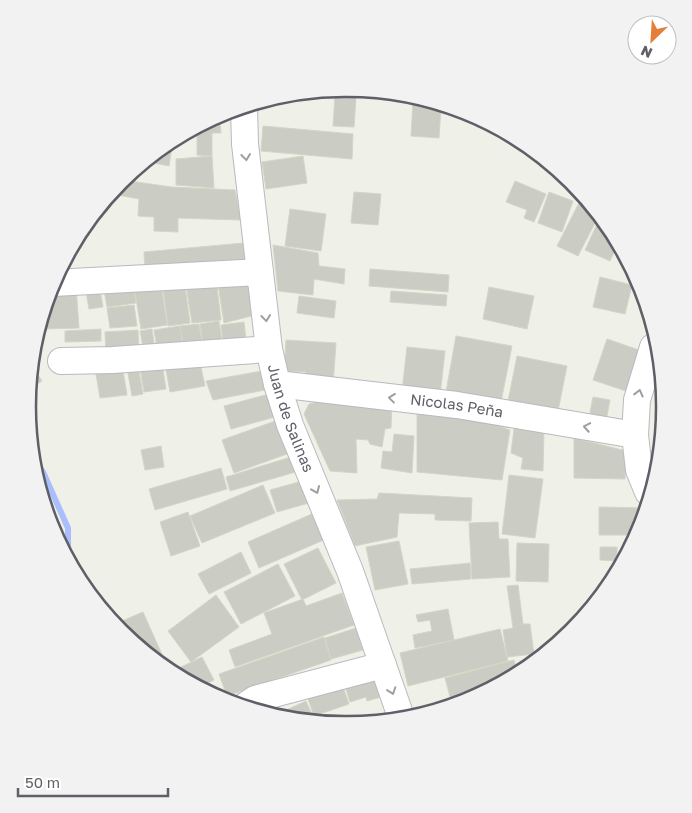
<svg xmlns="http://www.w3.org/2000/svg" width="692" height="813" viewBox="0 0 692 813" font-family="'Golos Text',sans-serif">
<rect width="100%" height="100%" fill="#eff0e7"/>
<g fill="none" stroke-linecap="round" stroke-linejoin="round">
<path stroke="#aabefd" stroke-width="6" d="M40 468 43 472 68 528V553"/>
</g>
<path fill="#cbccc3" stroke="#d5d5c5" d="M335 95 356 97 354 127 333 126Z
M413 101 441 107 439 138 411 136Z
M234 110 233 119 217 117 224 112Z
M207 123H220L221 133H212V156L197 155V131Z
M263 126 353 134 352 159 261 151Z
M172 147 169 166 149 162Z
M212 156 214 188 176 185V159Z
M303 156 307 183 266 189 262 162Z
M122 180 172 187 235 190 241 220 178 218V232L154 231V217L138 216 139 199 113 194Z
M515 181 546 194 534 222 524 218 527 210 506 202Z
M354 192 381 194 378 225 351 223Z
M549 192 573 201 562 232 538 223Z
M582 197 597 219 578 256 557 246Z
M290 209 326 214 321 251 285 246Z
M598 222 616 248 610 261 585 250Z
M244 243 246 264 145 272 144 252Z
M273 245 318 253 319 266 345 269 344 284 314 279 313 295 278 291Z
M370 269 449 275 448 292 369 286Z
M600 277 632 285 625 314 593 307Z
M216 278 221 320 192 323 185 279Z
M250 278 255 315 224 323 218 284Z
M184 279 190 323 168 326 162 281Z
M133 280 136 303 107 307 103 284Z
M161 283 167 325 141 329 134 286Z
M99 284 103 307 89 309 85 286Z
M76 286 79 328 43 329 51 287Z
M489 287 534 296 527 329 483 319Z
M391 291 447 295 446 306 390 302Z
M299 296 336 301 334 318 297 313Z
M134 305 137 326 110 328 107 308Z
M219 321 222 342 203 345 200 324Z
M244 322 247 348 224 350 221 325Z
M199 324 202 342 184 349 180 326Z
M180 326 183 349 158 353 154 330Z
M101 329V341L65 342V331Z
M152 329 155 350 144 352 140 331Z
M138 330 139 352 106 354 105 332Z
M456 336 512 346 501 402 446 392Z
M607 339 639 350 626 391 593 380Z
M286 340 336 343 333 385 305 383 306 372 284 371Z
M407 347 445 351 440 396 402 391Z
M517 356 567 366 557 416 507 406Z
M199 358 205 386 170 392 165 364Z
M122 364 127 395 100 398 95 368Z
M162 364 166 389 144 392 140 368Z
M138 366 143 394 132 396 127 368Z
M262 371 265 390 213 400 206 381Z
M36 372 42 381 31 387 34 373Z
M269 394 275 417 231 429 224 406Z
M593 397 610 400 606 421 589 418Z
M392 401 391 428 385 429 382 447 370 444 368 440 356 439 357 473 330 471 304 414 309 404 317 402Z
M417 407 456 411 510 430 502 480 417 472Z
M278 420 290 453 234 473 222 440Z
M515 421 544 430 543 471 521 469 523 458 511 453Z
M394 434 414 436 412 473 381 468 383 451 392 452Z
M574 438 626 451 625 479 574 478Z
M161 446 164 467 145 470 141 450Z
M294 456 299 471 230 491 226 477Z
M221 468 227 489 155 510 149 489Z
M509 475 543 479 535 538 502 534Z
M302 481 309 503 277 512 270 490Z
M263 485 275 513 202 543 190 516Z
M379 493 472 498 471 521 435 520V514L399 513 397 537 355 546 337 500 377 499Z
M599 507 644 508 640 529 636 535H599Z
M188 512 200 546 171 556 160 522Z
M314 513 326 539 259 568 248 542Z
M498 522 499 539H508L510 577 472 579 469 523Z
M399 541 408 584 375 590 366 547Z
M517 543 549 544 548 582 516 581Z
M600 547H617V561L600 560Z
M318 548 336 583 302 600 284 564Z
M241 552 251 573 209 594 198 574Z
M470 563 471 579 412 584 410 569Z
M278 564 295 596 241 624 224 592Z
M518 585 523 624H530L534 654 507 657 503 630 513 628 507 586Z
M342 593 354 625 235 667 229 650 272 634 264 613 303 599 306 606Z
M216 595 239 627 191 662 168 631Z
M448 609 454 640 415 648 413 635 432 631 430 620 418 622 416 615Z
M143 612 164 659 163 660 121 632 115 624Z
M356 628 363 650 331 659 325 638Z
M500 629 508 661 408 686 400 653Z
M324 637 331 660 227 696 219 674Z
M202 657 214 680 202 686 177 669Z
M514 660 516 668 468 701 452 704 445 678Z
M375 677 381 697 367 701 366 697 350 702 345 686Z
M343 687 349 704 314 716 308 699Z
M306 701 314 719 282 712Z"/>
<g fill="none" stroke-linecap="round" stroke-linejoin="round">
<defs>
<g id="minor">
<path id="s1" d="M244 108 245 144 269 349 277 384 290 425 350 571 400 714"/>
<path d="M53 283 260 272"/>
<path d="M61 361 113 360 269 349"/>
<path id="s2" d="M277 384 457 405 635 435"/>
<path d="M648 492 639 470 635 435 637 400 653 347"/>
<path d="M246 705 255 699 383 665"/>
</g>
</defs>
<use href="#minor" stroke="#b9b9c0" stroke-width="28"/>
<use href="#minor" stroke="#fff" stroke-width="26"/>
</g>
<defs><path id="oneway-chevron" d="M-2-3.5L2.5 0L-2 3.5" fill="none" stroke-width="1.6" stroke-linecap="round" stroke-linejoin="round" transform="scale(1.25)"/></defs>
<g stroke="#9e9fa4">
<use href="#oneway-chevron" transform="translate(246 157) rotate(83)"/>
<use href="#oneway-chevron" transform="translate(266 318) rotate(83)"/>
<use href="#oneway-chevron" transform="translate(639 393) rotate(-76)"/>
<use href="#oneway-chevron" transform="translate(392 398) rotate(-173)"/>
<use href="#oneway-chevron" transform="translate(587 427) rotate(-170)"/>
<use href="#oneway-chevron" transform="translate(316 490) rotate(67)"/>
<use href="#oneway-chevron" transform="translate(392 691) rotate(71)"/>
</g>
<g text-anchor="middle" stroke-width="5" stroke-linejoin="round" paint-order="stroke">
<g font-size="15" fill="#5e5f67" stroke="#fff">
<text dy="5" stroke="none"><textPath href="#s2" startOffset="181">Nicolas Peña</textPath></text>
<text dy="5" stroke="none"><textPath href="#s1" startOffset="315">Juan de Salinas</textPath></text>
</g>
</g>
<path d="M0 0H692V813H0ZM345 97H347A309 309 0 0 1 656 406V407A309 309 0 0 1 347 716H345A309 309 0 0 1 36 407V406A309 309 0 0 1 345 97Z" fill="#f2f2f3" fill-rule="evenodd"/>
<path fill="none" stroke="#5e5f67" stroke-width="2.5" d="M345 97H347A309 309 0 0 1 656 406V407A309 309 0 0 1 347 716H345A309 309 0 0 1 36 407V406A309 309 0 0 1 345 97Z"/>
<g transform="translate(652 40) rotate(205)"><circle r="24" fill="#ffffff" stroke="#bfbfc2"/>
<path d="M0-4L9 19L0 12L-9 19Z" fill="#e77e37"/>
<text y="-8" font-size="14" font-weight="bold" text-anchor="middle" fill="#5e5f67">N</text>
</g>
<path d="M18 788v8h150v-8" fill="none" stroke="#5e5f67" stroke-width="2.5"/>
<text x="25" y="788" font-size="15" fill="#5e5f67" stroke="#ffffff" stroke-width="4" paint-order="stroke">50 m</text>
</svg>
